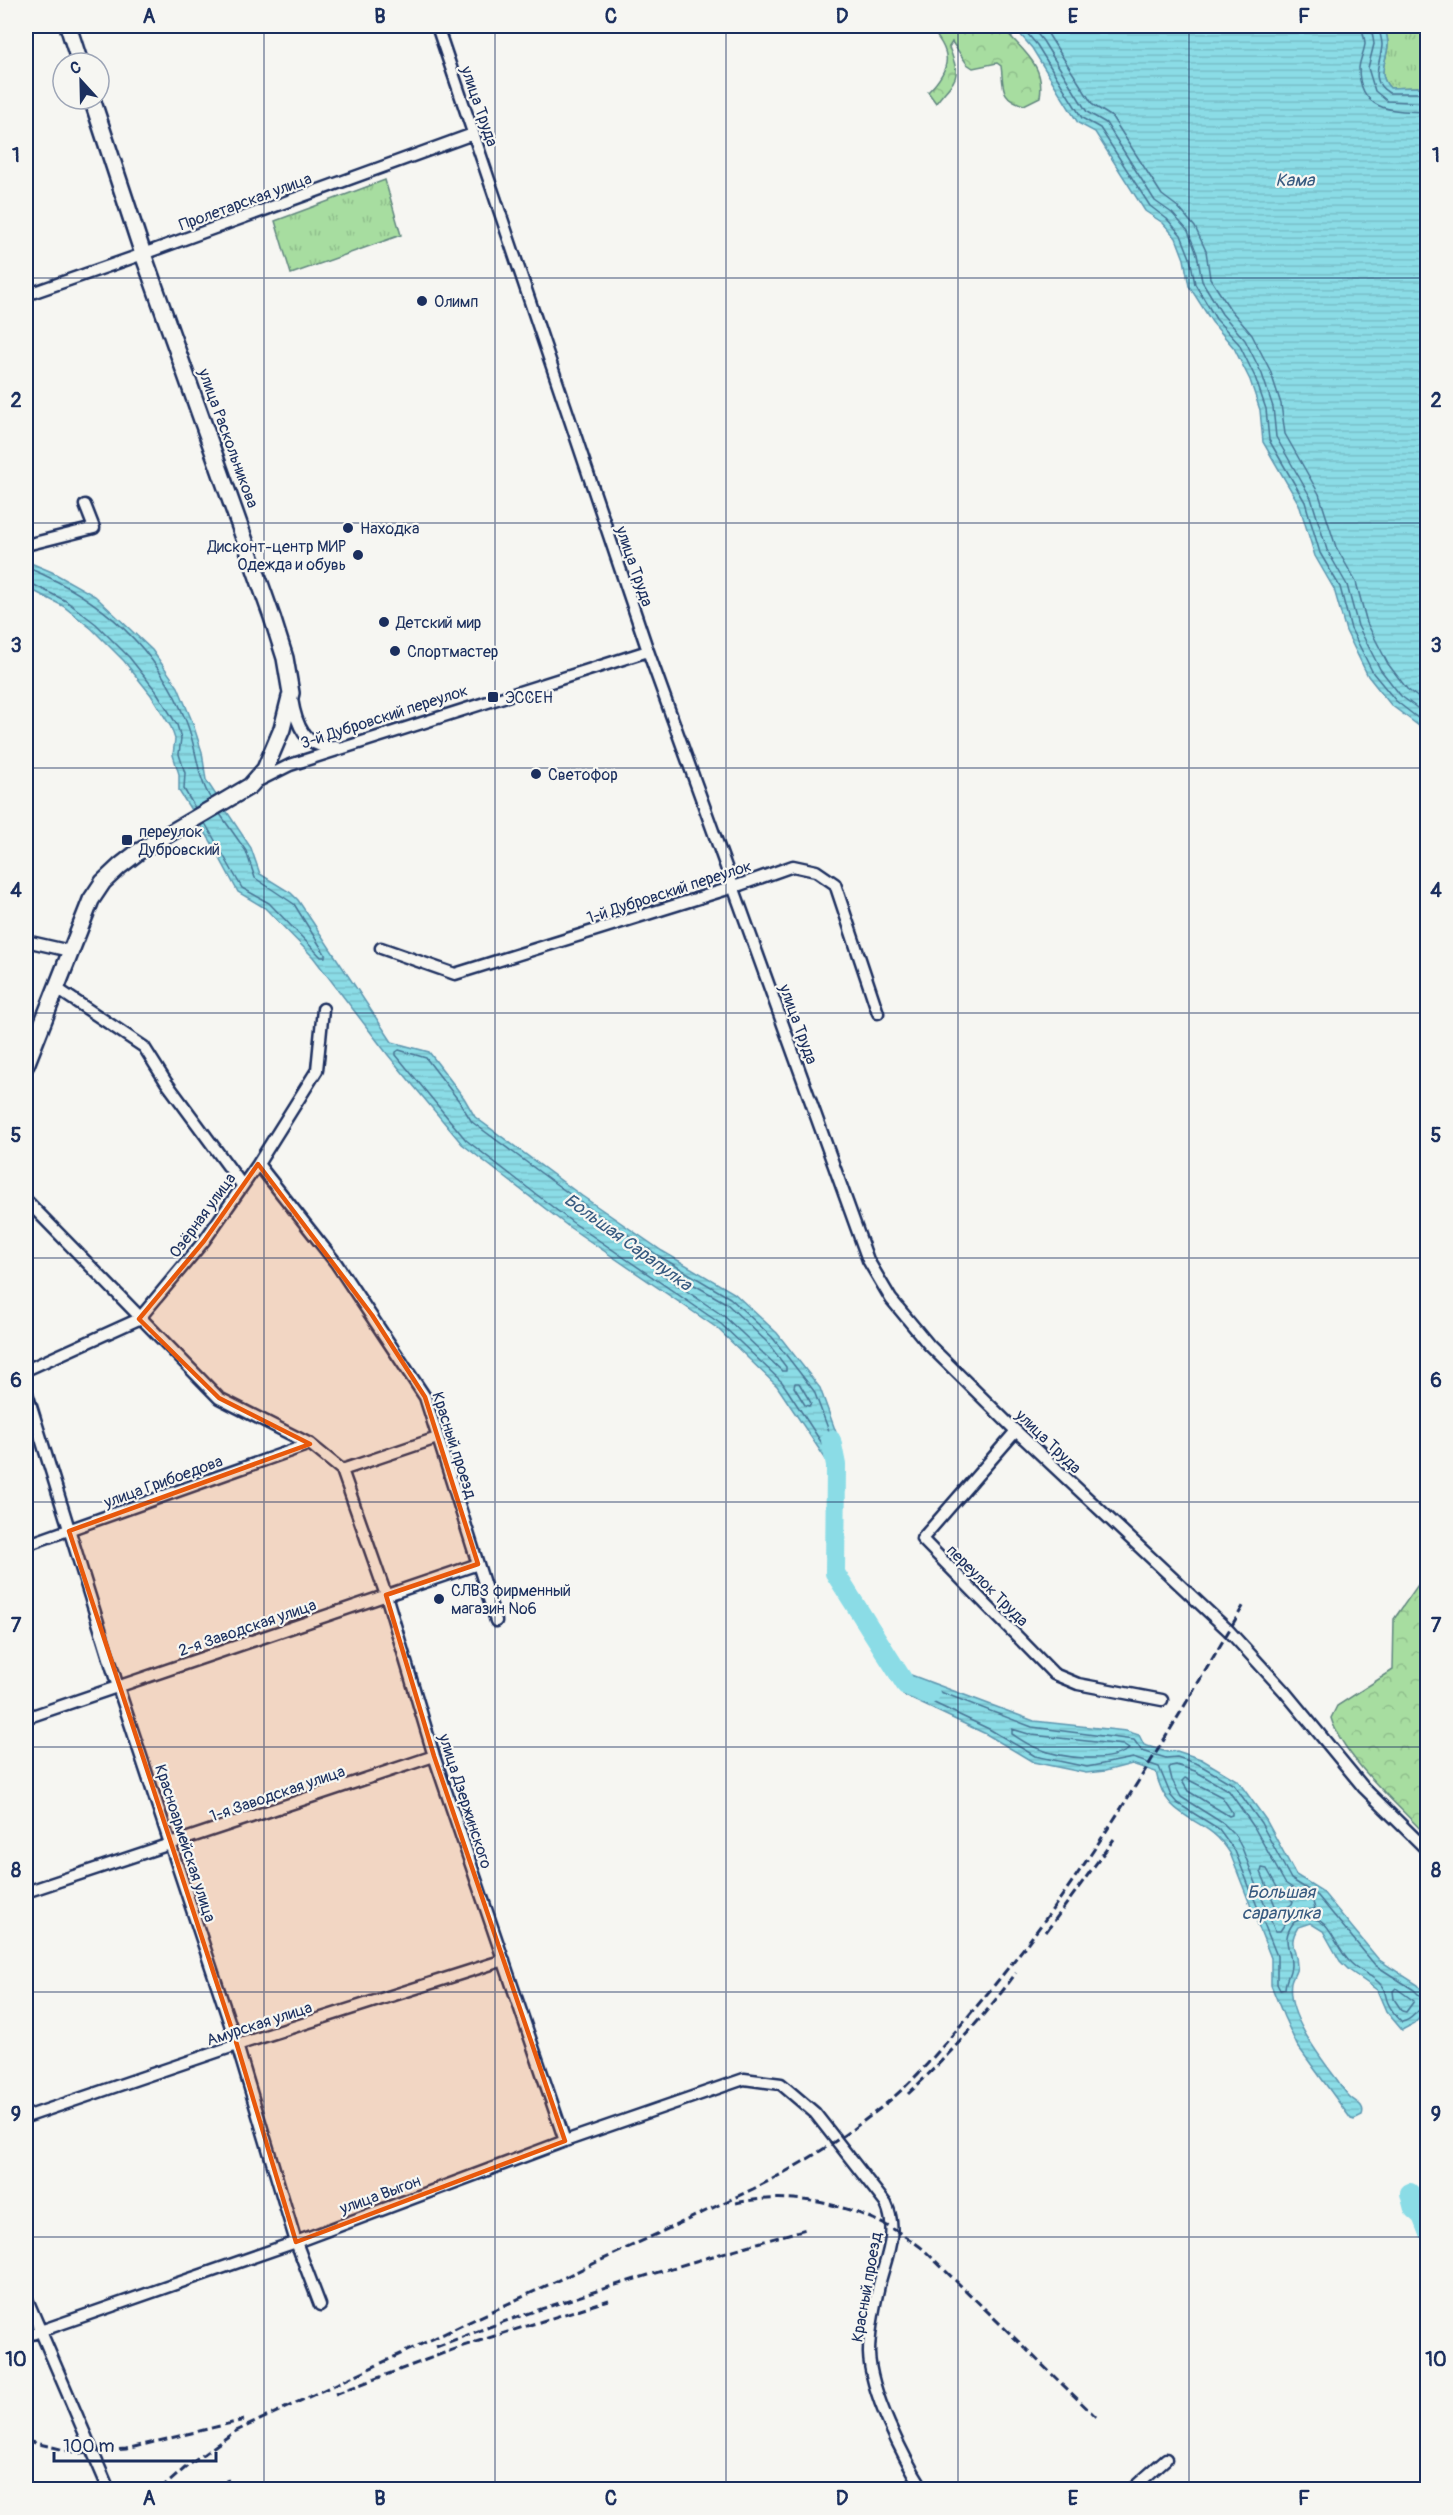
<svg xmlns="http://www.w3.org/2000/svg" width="1453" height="2515" viewBox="0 0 1453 2515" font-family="Pangolin,sans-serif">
<defs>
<pattern id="grass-tufts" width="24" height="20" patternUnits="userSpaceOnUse" patternTransform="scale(1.5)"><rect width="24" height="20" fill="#a7dda0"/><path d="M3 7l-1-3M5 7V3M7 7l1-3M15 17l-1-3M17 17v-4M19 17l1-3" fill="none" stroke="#8fbe8c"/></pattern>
<pattern id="forest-crowns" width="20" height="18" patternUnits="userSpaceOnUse" patternTransform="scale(1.5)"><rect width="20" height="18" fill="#a7dda0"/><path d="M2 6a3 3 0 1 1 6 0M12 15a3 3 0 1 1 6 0" fill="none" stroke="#8fbe8c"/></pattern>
<pattern id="water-rules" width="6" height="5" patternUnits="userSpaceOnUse" patternTransform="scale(1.5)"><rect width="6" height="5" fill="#8bdce6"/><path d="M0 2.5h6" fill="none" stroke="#77bdc8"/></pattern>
</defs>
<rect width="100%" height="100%" fill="#f6f6f2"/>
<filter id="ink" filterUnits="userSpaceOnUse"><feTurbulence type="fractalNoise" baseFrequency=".0167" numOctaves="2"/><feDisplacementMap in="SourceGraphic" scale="12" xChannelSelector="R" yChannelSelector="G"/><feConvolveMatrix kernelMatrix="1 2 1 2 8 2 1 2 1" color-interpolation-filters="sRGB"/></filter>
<g filter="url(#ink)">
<path fill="url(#grass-tufts)" stroke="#61867f" stroke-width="1.5" d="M1384 26H1427V90L1418 87 1390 88C1376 73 1387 62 1388 45 1388 39 1386 32 1384 26Z
M385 180 401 235 291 274 275 221Z"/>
<path fill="url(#forest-crowns)" stroke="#61867f" stroke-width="1.5" d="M928 26H1002C1019 49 1046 63 1040 97L1024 105C999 98 1004 86 1001 66L997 63 973 68 967 64 952 42 949 47C962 81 957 76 936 103L928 92C953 67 952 51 928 26Z
M1427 1572V1836C1399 1806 1342 1756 1331 1718L1337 1706 1393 1670 1394 1619Z"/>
<path fill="url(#water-rules)" stroke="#5e97b0" stroke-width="1.5" d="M1013 26H1384C1386 32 1388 39 1388 45 1387 62 1376 73 1390 88L1418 87 1427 90V736L1423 729 1391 705 1368 676 1346 631 1334 589 1315 556 1299 504 1263 442 1260 410 1250 380 1234 348 1212 322 1189 286 1184 259 1176 238 1163 223 1145 211 1095 132 1078 123 1032 48Z
M26 561 52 572 95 596 152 650 178 687 192 721 202 752 206 780 251 848 260 874 291 893 298 900 392 1042 429 1052 464 1098 475 1117 582 1196 662 1251 734 1293 777 1333 820 1388 838 1438 840 1465 829 1464 777 1386 717 1328 569 1227 462 1144 388 1055 313 957 265 908 238 892 210 840 179 791V774L173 755 175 739 171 727 151 695 124 661 92 629 63 606 26 587Z
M911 1675 1034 1721 1126 1731 1139 1735 1144 1745 1167 1752 1177 1751 1201 1759 1238 1781 1266 1820 1296 1875 1322 1891 1379 1960 1418 1985 1427 1997V2009L1415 2023 1402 2030 1386 2011 1377 1990 1349 1970 1340 1961 1323 1931 1310 1923 1298 1927C1287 1945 1297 1949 1297 1966 1297 1972 1292 1977 1291 1983 1286 2014 1320 2057 1338 2081 1341 2086 1344 2091 1349 2096 1355 2103 1366 2104 1362 2116L1354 2120 1351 2119 1297 2045 1284 2017 1271 1985V1958L1230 1853C1206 1813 1167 1825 1156 1772L1132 1764 1105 1771 1086 1773 1033 1762 986 1734 903 1695Z"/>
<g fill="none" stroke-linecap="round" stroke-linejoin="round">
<path stroke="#487494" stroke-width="1.5" d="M1021 26 1037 45 1082 118 1100 128 1150 206 1167 219 1181 235 1190 258 1195 284 1216 319 1239 344 1255 377 1266 409 1269 440 1305 502 1320 553 1340 587 1351 629 1373 673 1396 701 1428 726
M1031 26 1043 41 1087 112 1106 123 1155 201 1172 213 1188 231 1197 254 1202 281 1222 314 1245 340 1262 374 1273 407 1276 437 1311 498 1327 550 1347 585 1358 626 1380 669 1401 696 1428 716
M1043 26 1093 105 1112 117 1162 195 1178 207 1195 227 1206 251 1210 278 1230 309 1252 335 1270 370 1281 404 1285 434 1319 494 1336 547 1356 582 1367 623 1388 664 1407 689 1428 705
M1362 26C1362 32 1365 38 1365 44 1364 52 1360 59 1359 68 1359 113 1394 111 1428 112
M1371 26 1374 44 1368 68 1375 91 1387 101 1428 103
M1379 26C1379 32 1382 39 1382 45 1381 63 1368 81 1389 93H1417L1428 95
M26 567C99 597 156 646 186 721 197 747 196 775 211 799
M26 581 66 601 96 624 129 657 156 691 177 725 181 738 179 754 185 773 184 789 195 808
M205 823 242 888 269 903 321 957H325V954L294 904 255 878 246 851 220 814
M399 1050 426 1058 459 1101 472 1122 579 1201 659 1256 730 1298 772 1337 814 1391 832 1439V1452L827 1451 782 1382 721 1324 572 1222 466 1140 396 1055V1052Z
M661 1266 726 1303 767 1342 786 1367V1371H782L725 1317 657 1271V1267Z
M795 1383H799L811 1403 809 1406 805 1405 794 1387Z
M1012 1729 1032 1735 1123 1745 1129 1749C1108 1764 1060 1758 1037 1748 1028 1745 1020 1739 1012 1734Z
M1176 1765 1195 1771 1229 1791 1254 1827 1285 1883 1313 1902 1315 1909 1291 1915 1280 1931H1275L1242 1848 1235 1835 1224 1824 1181 1797 1172 1780 1169 1768 1171 1766Z
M1185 1778 1222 1797 1232 1812V1815L1229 1816 1188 1791 1182 1781Z
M1262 1868 1267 1869 1278 1889 1293 1901 1292 1904 1280 1912 1277 1910 1261 1872Z
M1396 1988 1414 2001 1406 2012 1402 2011 1394 1999 1393 1991Z
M1428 1999 1422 1998 1414 1990 1375 1965 1318 1896 1291 1879 1261 1823 1234 1785 1198 1764 1177 1757 1166 1758 1142 1751 1134 1740 1032 1727 917 1683 913 1685V1693L989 1729 1035 1756 1087 1767 1133 1758 1159 1767 1171 1796 1177 1803 1219 1829 1235 1851 1277 1956V1984L1280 1990 1285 1989C1285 1980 1291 1973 1291 1965 1291 1946 1280 1941 1294 1922 1332 1907 1330 1944 1351 1963 1360 1972 1373 1975 1381 1985 1386 1990 1385 1997 1388 2003 1391 2010 1396 2016 1402 2022 1413 2021 1417 2007 1428 2006"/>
<path stroke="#8bdce6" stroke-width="20" d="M831 1440 836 1465 835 1573 906 1685 930 1694
M1410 2193 1414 2209 1422 2216 1428 2231"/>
<defs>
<path id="street" d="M437 26 648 651 868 1260 891 1299 929 1345 1016 1431 1229 1631 1284 1691 1364 1788 1428 1851
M26 295 143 254 473 134
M26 545 94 528 85 505
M292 699C296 724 305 750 336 747
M260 780 290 765 648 651
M26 941 70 951
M381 948 455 974 734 887 793 866 816 871 835 884 878 1013
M56 988 144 1047 166 1082 242 1185
M258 1164 336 1263 425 1397 496 1621
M26 1200 219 1398 310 1444 342 1470
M26 1370 139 1319 204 1241 258 1164 317 1070 323 1009
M26 1390 118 1687 237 2045 296 2242 320 2305
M1016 1431 922 1539 1054 1674 1078 1684 1162 1700
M342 1470 386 1595 434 1756 565 2141
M342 1470 437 1438
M26 1545 310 1444
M26 1718 478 1564
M26 1892 434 1756
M26 2117 237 2045 504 1960
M26 2297 109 2490
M26 2336 296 2242 565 2141 744 2079 781 2084 815 2113 886 2204C899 2232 886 2257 879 2285 874 2307 869 2331 869 2353 870 2392 903 2457 924 2490
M1131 2490 1166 2459"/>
<path id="secondary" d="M68 26 80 63
M26 1065 91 900 103 882 120 866 138 852 250 786 265 769 282 729 291 693 285 658 272 617 143 254 92 99"/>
</defs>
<use href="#street" stroke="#1b2f5e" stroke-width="15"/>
<use href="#secondary" stroke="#1b2f5e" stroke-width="20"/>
<use href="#street" stroke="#f6f6f2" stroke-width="10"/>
<use href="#secondary" stroke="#f6f6f2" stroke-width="15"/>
<path stroke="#1b2f5e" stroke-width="3" stroke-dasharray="9 4.5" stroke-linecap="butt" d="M1046 1932 1114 1839
M908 2094C947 2057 984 2017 1016 1973
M736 2203C801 2189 872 2209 923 2249L1096 2417
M436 2347C556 2300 682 2265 806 2229
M335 2394 460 2347 609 2300
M26 2441 78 2453 126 2449 244 2420
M160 2490 185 2468 234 2432 753 2189C799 2166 842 2139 883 2106 916 2080 943 2046 970 2014 1078 1889 1162 1745 1245 1603
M200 2490 229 2480"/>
</g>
</g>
<path fill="#e8590c" fill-opacity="0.2" stroke="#e8590c" stroke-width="4.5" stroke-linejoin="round" d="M258 1164 372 1315 425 1397 478 1564 386 1595 434 1756 565 2141 296 2242 237 2045 69 1531 310 1444 219 1398 139 1319 204 1241Z"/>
<path fill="none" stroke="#1b2f5e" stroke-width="1.5" stroke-opacity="0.55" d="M264 26V2490M495 26V2490M726 26V2490M958 26V2490M1189 26V2490M26 278H1428M26 523H1428M26 768H1428M26 1013H1428M26 1258H1428M26 1502H1428M26 1747H1428M26 1992H1428M26 2237H1428"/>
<g fill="#1b2f5e" stroke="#f6f6f2" stroke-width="2">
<circle cx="422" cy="301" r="6"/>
<circle cx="348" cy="528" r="6"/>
<circle cx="358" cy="555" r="6"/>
<circle cx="384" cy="622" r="6"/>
<circle cx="395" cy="651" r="6"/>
<rect x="487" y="691" width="12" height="12" rx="3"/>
<circle cx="536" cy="774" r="6"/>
<rect x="121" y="834" width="12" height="12" rx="3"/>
<circle cx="439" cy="1599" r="6"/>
</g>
<g text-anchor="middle" stroke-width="4.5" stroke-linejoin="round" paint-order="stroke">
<g font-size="16" fill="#1b2f5e" stroke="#f6f6f2">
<text transform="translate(480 106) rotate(71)" y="6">улица Труда</text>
<text transform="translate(245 201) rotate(-20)" y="6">Пролетарская улица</text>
<text transform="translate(229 438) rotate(70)" y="6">улица Раскольникова</text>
<text transform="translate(635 566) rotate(71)" y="6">улица Труда</text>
<text transform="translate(384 716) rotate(-18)" y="6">3-й Дубровский переулок</text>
<text transform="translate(669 891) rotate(-18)" y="6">1-й Дубровский переулок</text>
<text transform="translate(799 1024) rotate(70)" y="6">улица Труда</text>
<text transform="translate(202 1215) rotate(-54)" y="6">Озёрная улица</text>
<text transform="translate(1049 1441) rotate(44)" y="6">улица Труда</text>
<text transform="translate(455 1445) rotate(72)" y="6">Красный проезд</text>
<text transform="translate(163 1481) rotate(-20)" y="6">улица Грибоедова</text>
<text transform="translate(988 1585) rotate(45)" y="6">переулок Труда</text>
<text transform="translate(247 1627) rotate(-19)" y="6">2-я Заводская улица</text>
<text transform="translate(277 1793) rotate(-19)" y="6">1-я Заводская улица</text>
<text transform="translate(466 1801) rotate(72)" y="6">улица Дзержинского</text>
<text transform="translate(186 1843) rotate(72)" y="6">Красноармейская улица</text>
<text transform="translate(259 2023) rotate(-18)" y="6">Амурская улица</text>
<text transform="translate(380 2194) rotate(-20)" y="6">улица Выгон</text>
<text transform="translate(866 2287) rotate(-80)" y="6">Красный проезд</text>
</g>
<g font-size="16" fill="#1b2f5e" stroke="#f6f6f2" text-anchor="start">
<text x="434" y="307">Олимп</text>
<text x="360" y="534">Находка</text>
<text x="346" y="552" text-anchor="end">Дисконт-центр МИР<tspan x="346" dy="18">Одежда и обувь</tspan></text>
<text x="396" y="628">Детский мир</text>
<text x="407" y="657">Спортмастер</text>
<text x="505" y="703">ЭССЕН</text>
<text x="548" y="780">Светофор</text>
<text x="139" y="837">переулок<tspan x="139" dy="18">Дубровский</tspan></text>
<text x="451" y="1596">СЛВЗ фирменный<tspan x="451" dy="18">магазин №6</tspan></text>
</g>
<g font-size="18" font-style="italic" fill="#375a80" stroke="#f6f6f2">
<text x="1295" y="186">Кама</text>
<text transform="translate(628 1242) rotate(36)" y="6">Большая Сарапулка</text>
<text x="1281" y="1898">Большая<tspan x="1281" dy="21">сарапулка</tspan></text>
</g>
</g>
<rect width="1453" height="2515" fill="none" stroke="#f6f6f2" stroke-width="66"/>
<g transform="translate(81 81) rotate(338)"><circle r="28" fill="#f6f6f2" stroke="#9ea6b7" stroke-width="1.5"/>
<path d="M0-4.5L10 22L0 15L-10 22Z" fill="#1b2f5e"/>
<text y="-9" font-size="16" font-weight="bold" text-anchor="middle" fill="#1b2f5e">С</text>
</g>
<path d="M54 2452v9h162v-9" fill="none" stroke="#1b2f5e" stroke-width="3"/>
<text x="63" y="2452" font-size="18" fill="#1b2f5e" stroke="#f6f6f2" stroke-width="4.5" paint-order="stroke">100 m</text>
<rect x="33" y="33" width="1387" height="2449" fill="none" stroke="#1b2f5e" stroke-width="2"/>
<g font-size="20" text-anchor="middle" font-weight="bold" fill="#1b2f5e">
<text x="149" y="23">A</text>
<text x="380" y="23">B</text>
<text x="611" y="23">C</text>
<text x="842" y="23">D</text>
<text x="1073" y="23">E</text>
<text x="1304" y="23">F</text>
<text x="16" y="162">1</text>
<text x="1436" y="162">1</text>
<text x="16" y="407">2</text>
<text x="1436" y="407">2</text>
<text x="16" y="652">3</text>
<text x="1436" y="652">3</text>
<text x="16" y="897">4</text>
<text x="1436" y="897">4</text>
<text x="16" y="1142">5</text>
<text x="1436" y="1142">5</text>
<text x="16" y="1387">6</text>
<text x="1436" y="1387">6</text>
<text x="16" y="1632">7</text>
<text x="1436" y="1632">7</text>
<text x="16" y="1877">8</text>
<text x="1436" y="1877">8</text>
<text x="16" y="2121">9</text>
<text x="1436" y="2121">9</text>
<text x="16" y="2366">10</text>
<text x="1436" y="2366">10</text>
<text x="149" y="2505">A</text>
<text x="380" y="2505">B</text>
<text x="611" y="2505">C</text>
<text x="842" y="2505">D</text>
<text x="1073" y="2505">E</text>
<text x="1304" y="2505">F</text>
</g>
</svg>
